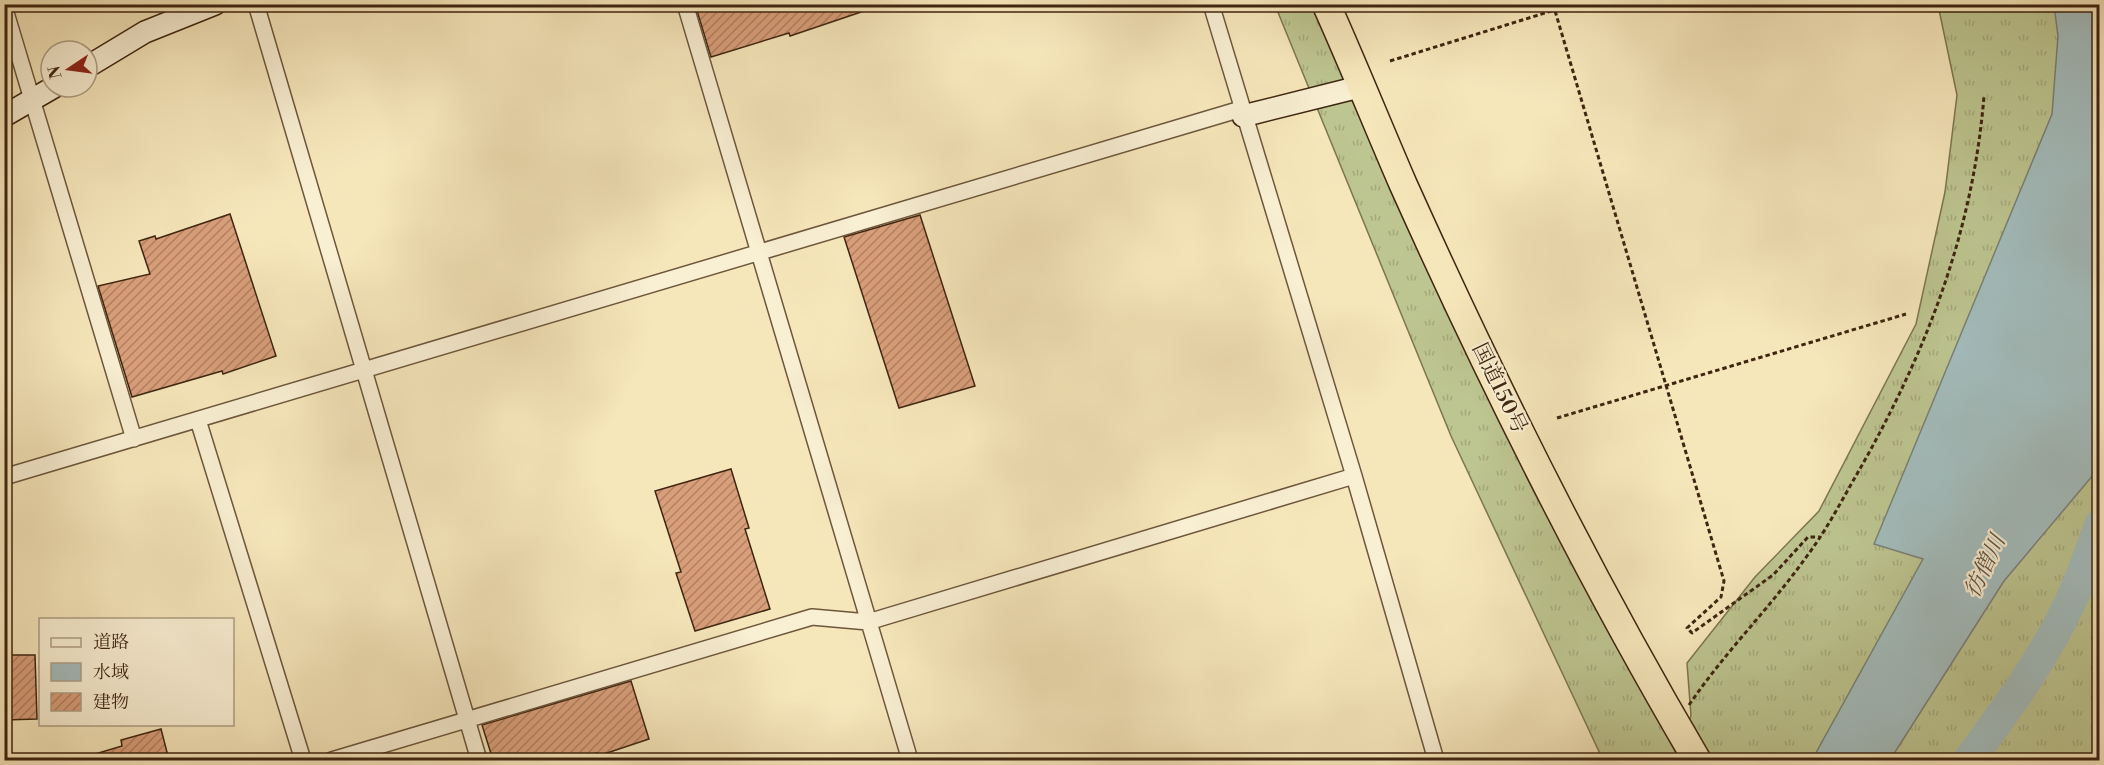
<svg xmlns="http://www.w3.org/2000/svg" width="2104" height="765" viewBox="0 0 2104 765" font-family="'Libre Bodoni','Noto Serif JP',serif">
<defs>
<pattern id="grass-tufts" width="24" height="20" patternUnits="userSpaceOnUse" patternTransform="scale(1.5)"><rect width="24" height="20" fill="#bdc590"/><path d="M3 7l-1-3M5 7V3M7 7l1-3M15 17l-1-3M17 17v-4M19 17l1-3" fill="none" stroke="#a4a97b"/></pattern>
<pattern id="building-hatch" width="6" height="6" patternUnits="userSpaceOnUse" patternTransform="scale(1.5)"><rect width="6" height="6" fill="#d99f7a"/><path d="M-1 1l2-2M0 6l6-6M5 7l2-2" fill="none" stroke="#b18163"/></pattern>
</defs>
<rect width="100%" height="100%" fill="#f6e7bb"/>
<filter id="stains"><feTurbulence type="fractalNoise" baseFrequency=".00333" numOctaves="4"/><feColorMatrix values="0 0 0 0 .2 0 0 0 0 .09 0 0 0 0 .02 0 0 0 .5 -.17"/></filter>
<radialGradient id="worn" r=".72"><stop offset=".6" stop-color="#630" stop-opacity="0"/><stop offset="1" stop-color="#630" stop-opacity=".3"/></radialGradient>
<path fill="url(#grass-tufts)" stroke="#7e7550" stroke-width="1.5" d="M1275 5H1317L1391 179 1532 486 1676 753 1691 716 1687 663 1755 577 1819 511 1916 324 1945 192 1957 95 1938 5H2099V760H1603L1451 436Z"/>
<path fill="#a3bcbc" stroke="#7b8078" stroke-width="1.5" d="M2054 5H2099V468L2004 581 1890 760H1812L1923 559 1874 544 2052 114 2058 36Z"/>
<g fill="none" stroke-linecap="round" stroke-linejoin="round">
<path stroke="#a3bcbc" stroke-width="32" d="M1969 760C2007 709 2046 656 2072 598 2083 575 2091 549 2100 525"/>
</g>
<path fill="url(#building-hatch)" stroke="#3f2511" stroke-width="1.5" d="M695 4H875L876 7 790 36 789 33 711 57Z
M230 214 276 356 223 374 222 371 132 397 98 286 150 274 139 241 155 236 156 239Z
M920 215 975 386 899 408 844 237Z
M731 469 749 528 745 529 770 609 695 631 676 573 681 572 655 491Z
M4 655H35L37 719 4 720Z
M631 681 649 739 598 756 597 753 572 760H493L482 725Z
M161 729 169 760H85V757L122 746 121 740Z"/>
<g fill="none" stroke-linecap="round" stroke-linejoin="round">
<defs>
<path id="street" d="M256 4 479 760
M685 4 910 760
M1211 4 1354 476 1436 760
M4 6 134 439
M198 420 303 760
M4 477 1241 109
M332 760 812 617 868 622 1354 476"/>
<path id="secondary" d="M87 67 145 32 215 4
M4 116 54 87
M1243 116 1363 86"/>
<path id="highway" d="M1326 4C1353 64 1377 124 1403 184 1491 380 1588 575 1697 760"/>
</defs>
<use href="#street" stroke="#6d563c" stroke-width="18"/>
<use href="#secondary" stroke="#3f2511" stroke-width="24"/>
<use href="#highway" stroke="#3f2511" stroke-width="30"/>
<path stroke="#3f2511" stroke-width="3" stroke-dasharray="4.5 3" stroke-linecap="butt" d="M1553 4 1724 581 1721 597 1687 628 1692 633 1773 575 1808 537H1819
M1390 61 1574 4
M1557 418 1906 314
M1689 705C1725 652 1770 608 1807 556 1828 528 1844 496 1861 467 1927 350 1973 231 1984 96"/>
<use href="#street" stroke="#f9efd3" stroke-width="15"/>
<use href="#secondary" stroke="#f9efd3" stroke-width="21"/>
<use href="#highway" stroke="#f6e7bb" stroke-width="27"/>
</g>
<g text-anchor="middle" stroke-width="4.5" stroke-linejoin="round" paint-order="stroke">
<g font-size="21" fill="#3f2511" stroke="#f9efd3">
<text transform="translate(1500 388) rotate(64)" y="7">国道150号</text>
</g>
<g font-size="22" font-style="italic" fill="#5d5244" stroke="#f9efd3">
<text transform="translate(1984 566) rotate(-65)" y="8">彷僧川</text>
</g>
</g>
<rect width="2104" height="765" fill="none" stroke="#f6e7bb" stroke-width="24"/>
<rect x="6" y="6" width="2092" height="753" fill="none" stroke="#3f2511" stroke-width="3"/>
<rect x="12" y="12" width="2080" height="741" fill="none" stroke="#3f2511" stroke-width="1.5"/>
<rect x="39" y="618" width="195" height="108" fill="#f9efd3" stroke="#af9e85" stroke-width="1.5"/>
<rect x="51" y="638" width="30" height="9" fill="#f9efd3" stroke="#af9e85" stroke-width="1.5"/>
<text x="93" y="648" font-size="18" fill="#3f2511">道路</text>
<rect x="51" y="663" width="30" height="18" fill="#a3bcbc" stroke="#af9e85" stroke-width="1.5"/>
<text x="93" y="678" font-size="18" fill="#3f2511">水域</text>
<rect x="51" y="693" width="30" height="18" fill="url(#building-hatch)" stroke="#af9e85" stroke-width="1.5"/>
<text x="93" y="708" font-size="18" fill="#3f2511">建物</text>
<g transform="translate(69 69) rotate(257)"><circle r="28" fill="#f9efd3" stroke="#af9e85" stroke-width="1.5"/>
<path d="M0-4.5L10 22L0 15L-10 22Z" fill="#8f2418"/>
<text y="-9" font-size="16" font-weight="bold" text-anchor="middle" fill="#3f2511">N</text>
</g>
<rect width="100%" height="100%" filter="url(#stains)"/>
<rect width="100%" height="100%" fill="url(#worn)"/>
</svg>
